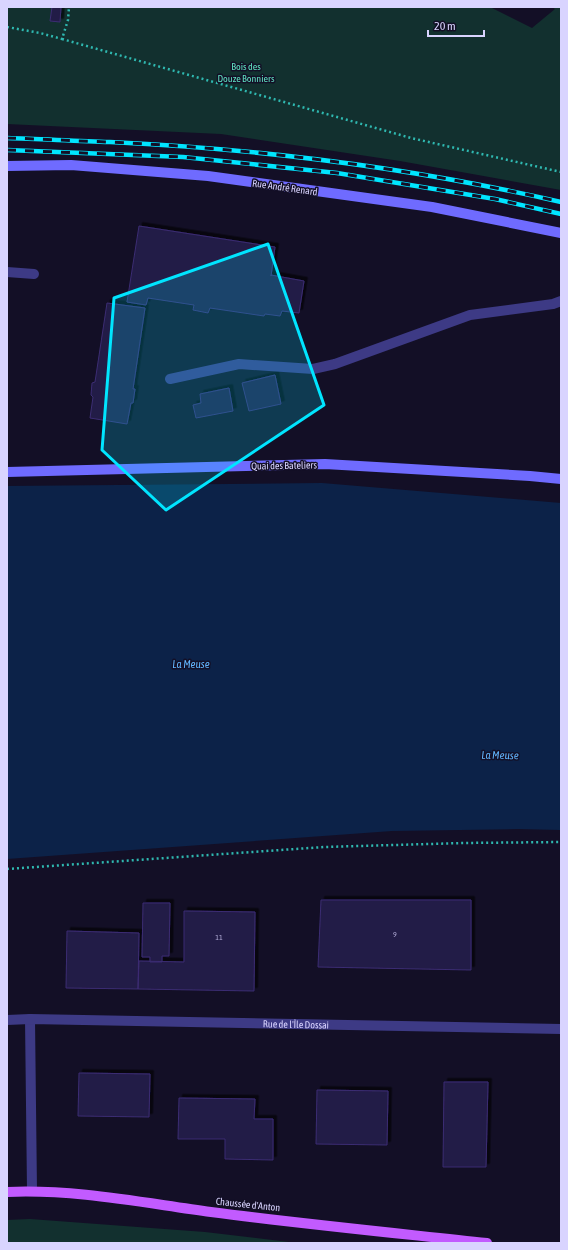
<svg xmlns="http://www.w3.org/2000/svg" width="568" height="1250" viewBox="0 0 568 1250" font-family="'Asap Condensed',sans-serif">
<defs>
<filter id="shadow"><feDropShadow dx="3.5" dy="-3.5" stdDeviation="0" flood-color="#0009"/></filter>
</defs>
<rect width="100%" height="100%" fill="#130f26"/>
<path fill="#12302f" d="M7 7H490L532 28 555 9 552 7H561V190L400 161 221 134 7 124Z
M30 1219 205 1232 297 1243H7V1220Z"/>
<path fill="#0c2248" d="M322 483 561 503V830L518 829 392 831 7 859V486Z"/>
<path fill="#241b47" stroke="#3b2d73" filter="url(#shadow)" d="M52 7H61L60 22 50 21Z
M139 226 275 247 271 276V275L304 281 299 313 282 311 280 316 265 314 264 316 210 308 208 313 193 310 194 305 148 298 146 305 127 302Z
M107 303 145 308 133 389H135L133 403H131L127 424 90 418 93 397 91 395 92 383 95 382Z
M275 375 281 404 249 411 242 383Z
M229 388 233 411 196 418 193 405 201 403 200 394Z
M321 900H471V970L318 967Z
M143 903H170L169 956H162V962H150V957H142Z
M184 911 255 912 254 991 138 989 139 961 184 962Z
M67 931 139 933 138 989 66 988Z
M79 1073 150 1074 149 1117 78 1116Z
M444 1082H488L486 1167H443Z
M317 1090 388 1091 387 1145 316 1144Z
M179 1098 255 1099 254 1119H273V1160L225 1159V1139H178Z"/>
<g fill="none" stroke-linecap="round" stroke-linejoin="round">
<path stroke="#2fb8b0" stroke-width="2.5" stroke-dasharray="2 3" stroke-linecap="butt" d="M7 27 40 33 62 39 68 20 69 7
M62 39 411 138 561 172
M7 869 324 847 464 843 561 842"/>
<path stroke="#3d3a85" stroke-width="10" d="M7 272 34 274
M170 379 239 364 313 369 335 364 470 315 553 304 561 301"/>
<g stroke="#3d3a85" stroke-width="10">
<path d="M30 1019 32 1191"/>
<path id="s1" d="M7 1020 30 1019 561 1029"/>
</g>
<path stroke="#6f6bff" stroke-width="10" d="M7 166 71 165 208 176 432 207 561 233
M7 472 325 464 530 476 561 479"/>
<path stroke="#c25bff" stroke-width="10" d="M7 1192C76 1189 143 1203 211 1212 303 1224 395 1233 487 1243"/>
<defs>
<path id="rail" d="M7 138C41 139 75 141 110 142 261 149 413 168 561 202
M7 150 183 157 337 173 495 199 561 214"/>
</defs>
<use href="#rail" stroke="#00e5ff" stroke-width="4.5"/>
<use href="#rail" stroke="#130f26" stroke-width="3" stroke-dasharray="9" stroke-linecap="butt"/>
</g>
<path fill="#00e5ff" fill-opacity="0.2" stroke="#00e5ff" stroke-width="3" stroke-linejoin="round" d="M268 244 324 405 166 510 102 450 114 298Z"/>
<g text-anchor="middle" stroke-width="3" stroke-linejoin="round" paint-order="stroke">
<g font-size="8" fill="#aca6d1">
<text x="395" y="937">9</text>
<text x="219" y="940">11</text>
</g>
<g font-size="10" fill="#5fe0c0" stroke="#130f26">
<text x="246" y="70">Bois des<tspan x="246" dy="12">Douze Bonniers</tspan></text>
</g>
<g font-size="10" fill="#d9d4ff" stroke="#130f26">
<text transform="translate(285 187) rotate(8)" y="4">Rue André Renard</text>
<text transform="translate(284 465) rotate(-1)" y="4">Quai des Bateliers</text>
<text dy="4" stroke="none"><textPath href="#s1" startOffset="289">Rue de l'Île Dossai</textPath></text>
<text transform="translate(248 1204) rotate(6)" y="4">Chaussée d'Anton</text>
</g>
<g font-size="11" font-style="italic" fill="#62b6ff" stroke="#130f26">
<text x="191" y="668">La Meuse</text>
<text transform="translate(500 755) rotate(1)" y="4">La Meuse</text>
</g>
</g>
<rect width="568" height="1250" fill="none" stroke="#d9d4ff" stroke-width="16"/>
<path d="M428 30v6h56v-6" fill="none" stroke="#d9d4ff" stroke-width="2"/>
<text x="434" y="30" font-size="12" fill="#d9d4ff" stroke="#130f26" stroke-width="3" paint-order="stroke">20 m</text>
</svg>
